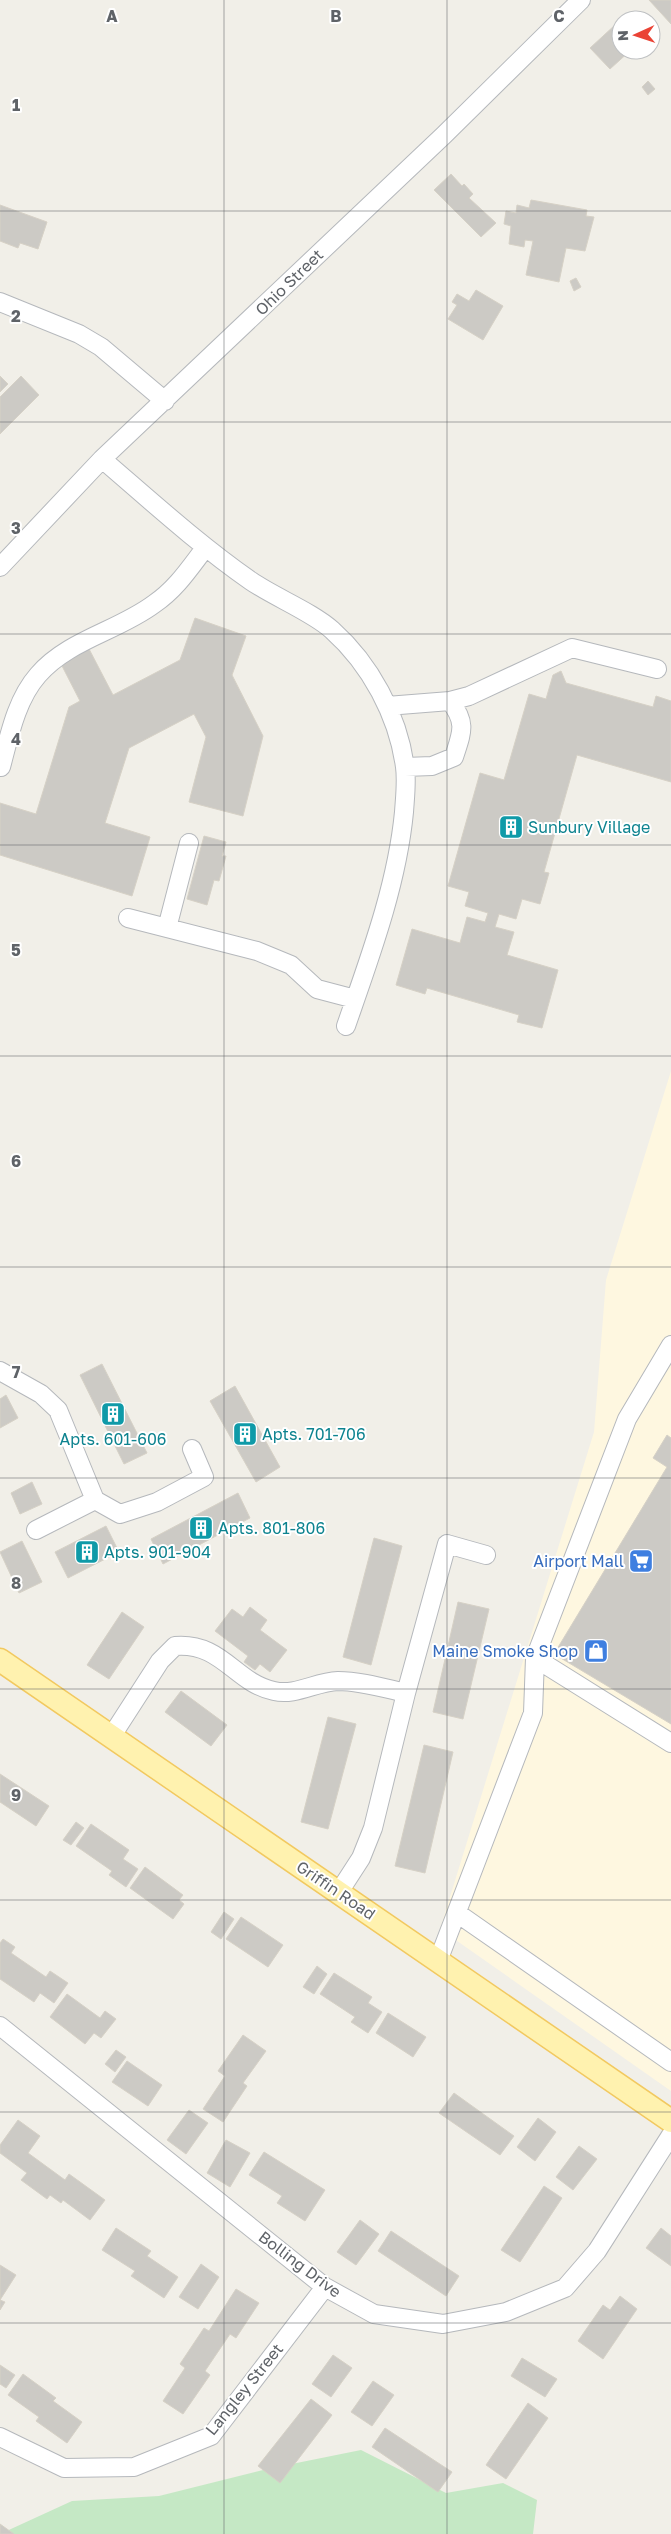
<svg xmlns="http://www.w3.org/2000/svg" width="671" height="2534" viewBox="0 0 671 2534" font-family="'Golos Text',sans-serif">
<rect width="100%" height="100%" fill="#f1efe8"/>
<path fill="#fef7e0" d="M671 1071V2091L440 1929 594 1432 606 1280Z"/>
<path fill="#c5e8c5" d="M361 2450 446 2493 503 2483 537 2500 533 2534H0L72 2501 159 2496 267 2469Z"/>
<path fill="#cccac5" stroke="#d6d1c6" d="M649 0H671V24Z
M615 25 619 30 621 27V50H631L610 69 590 48Z
M636 50H651L643 57Z
M648 81 655 89 648 95 642 87Z
M451 174 462 186 464 184 473 194 469 198 496 223 481 237 434 190Z
M531 200 587 210 586 216 594 217 585 251 566 248 559 282 526 275 533 241 525 240 524 247 509 244 511 226 504 224 506 211 516 213 517 205 529 208Z
M0 205 47 222 38 249 20 243 18 248 0 241Z
M576 278 581 287 574 291 570 281Z
M476 290 503 306 483 340 448 319 457 305 452 302 457 294 469 301Z
M0 376 8 384 0 392Z
M21 376 39 395 0 434V397Z
M195 618 246 636 232 675 263 736 243 816 189 802 206 737 194 714 129 748 105 823 150 837 132 896 0 855V803L36 814 69 707 80 701 60 662 88 647 113 695 180 660Z
M561 671 566 683 653 707 656 696 671 701V782L577 755 544 872 549 873 540 904 522 899 516 919 499 914 495 927 514 932 507 955 558 970 542 1028 517 1022 519 1015 427 988 425 994 396 985 412 929 460 943 467 917 485 922 488 913 465 906 469 892 448 886 480 773 504 780 529 694 546 699 553 675Z
M204 836 226 842 222 856H226L219 881 214 880 207 905 187 899Z
M102 1364 147 1453 124 1464 80 1375Z
M235 1386 280 1467 256 1482 210 1401Z
M6 1395 18 1418 0 1428V1399Z
M667 1435 671 1438V1724L554 1654 667 1467 653 1458Z
M32 1482 42 1504 20 1514 11 1493Z
M238 1493 250 1518 163 1564 151 1539Z
M106 1526 119 1552 68 1578 55 1552Z
M374 1538 402 1546 371 1665 343 1657Z
M22 1541 42 1582 19 1593 0 1552Z
M458 1602 489 1609 463 1719 433 1712Z
M250 1607 267 1620 260 1630 287 1650 270 1672 260 1664 255 1670 244 1662 248 1656 215 1631 232 1609 243 1617Z
M122 1612 144 1627 109 1679 87 1665Z
M181 1691 227 1725 211 1746 165 1712Z
M328 1717 356 1724 328 1829 301 1822Z
M424 1745 453 1752 425 1873 395 1866Z
M0 1774 49 1806 36 1826 0 1802Z
M76 1822 84 1828 71 1845 63 1840Z
M91 1824 129 1850 123 1859 138 1869 126 1887 109 1875 112 1871 76 1846Z
M145 1867 183 1895 179 1900 184 1904 173 1919 130 1888Z
M224 1912 234 1919 221 1939 211 1932Z
M241 1917 283 1945 268 1967 226 1939Z
M3 1939 15 1947 11 1953 46 1977 50 1971 68 1983 54 2003 40 1993 34 2002 0 1979V1943Z
M317 1966 327 1974 314 1994 303 1987Z
M334 1973 372 1997 368 2003 382 2012 368 2033 351 2022 355 2017 320 1994Z
M67 1994 100 2018 105 2011 116 2019 101 2038 94 2033 85 2044 50 2017Z
M388 2013 426 2037 413 2057 376 2033Z
M243 2035 266 2051 243 2083 247 2086 223 2122 203 2109 225 2076 218 2071Z
M116 2050 126 2057 115 2072 105 2064Z
M127 2061 162 2085 148 2106 112 2082Z
M454 2093 514 2136 500 2155 439 2113Z
M189 2110 208 2123 186 2154 167 2140Z
M538 2118 556 2132 535 2161 517 2147Z
M18 2120 40 2136 28 2153 65 2180 69 2174 105 2200 90 2220 63 2200 61 2203 50 2195 47 2199 21 2180 27 2173 0 2153V2145Z
M226 2140 250 2153 230 2187 207 2173Z
M579 2146 597 2159 573 2190 556 2177Z
M264 2152 325 2190 305 2221 277 2203 282 2196 249 2175Z
M544 2186 562 2198 520 2262 501 2250Z
M360 2220 379 2234 356 2265 337 2252Z
M116 2228 151 2251 147 2256 178 2277 164 2298 131 2276 135 2271 102 2250Z
M661 2228 671 2236V2266L646 2248Z
M391 2231 459 2276 446 2296 378 2251Z
M201 2264 219 2277 198 2309 179 2297Z
M0 2265 16 2275 0 2300 5 2302 0 2310Z
M236 2289 259 2303 236 2338 230 2334 205 2371 210 2375 183 2414 163 2401 185 2368 180 2364 204 2328 209 2331Z
M620 2296 637 2309 603 2359 578 2341 603 2305 610 2310Z
M333 2355 352 2368 331 2397 312 2384Z
M522 2358 557 2379 545 2397 511 2376Z
M0 2365 15 2375 6 2388 0 2384Z
M23 2374 56 2398 53 2401 82 2422 67 2443 36 2421 39 2417 8 2395Z
M373 2381 394 2395 372 2426 351 2412Z
M311 2399 332 2415 280 2483 258 2466Z
M528 2403 548 2418 506 2479 486 2465Z
M385 2428 452 2472 438 2492 372 2447Z
M0 2524 14 2534H0Z"/>
<g fill="none" stroke-linecap="round" stroke-linejoin="round">
<defs>
<path id="minor" d="M0 302 79 334 101 347 165 401
M102 459C151 501 198 544 251 581 274 597 312 612 332 630 370 664 398 715 405 767 407 781 405 797 404 812 397 885 370 957 346 1026
M0 567 102 459 444 135 581 0
M387 706 450 701 469 696 572 648 657 669
M1 767C9 737 16 700 38 675 68 640 118 631 154 604 176 589 189 569 205 548
M405 767 432 766 454 757C462 732 467 723 450 701
M128 918 257 951 291 965 317 989 355 999
M167 928 189 843
M0 1371 41 1394 58 1410 95 1500 120 1514 157 1502 204 1477 192 1449
M36 1530 95 1500
M535 1658 671 1743
M406 1693 447 1544 486 1555
M111 1737 160 1661 175 1646C222 1642 235 1683 274 1691 296 1696 315 1682 338 1681 360 1681 384 1688 406 1693L373 1828 361 1858 339 1892
M457 1913 671 2062
M438 1961 533 1713 535 1658 627 1419 671 1345
M0 2026 325 2287 374 2314 443 2324 506 2312 565 2288 597 2251 671 2135
M0 2437 64 2468 134 2467 211 2436 325 2287"/>
<path id="major" d="M0 1660 671 2121"/>
</defs>
<use href="#minor" stroke="#b5b8bc" stroke-width="20"/>
<use href="#major" stroke="#f2c960" stroke-width="25"/>
<use href="#minor" stroke="#fff" stroke-width="18"/>
<use href="#major" stroke="#fff2af" stroke-width="22"/>
</g>
<path fill="none" stroke="#5f6368" stroke-width="1" stroke-opacity="0.55" d="M224 0V2534M447 0V2534M0 211H671M0 422H671M0 634H671M0 845H671M0 1056H671M0 1267H671M0 1478H671M0 1689H671M0 1900H671M0 2112H671M0 2323H671"/>
<defs>
<symbol id="building-square" viewBox="-11 -11 22 22"><rect x="-9" y="-9" width="18" height="18" rx="4" fill="#0f9aa8" stroke="#fff"/><path d="M-4-6H4V6H1V3H-1V6H-4ZM-2.5-4.3h1.7v1.8h-1.7ZM.8-4.3h1.7v1.8H.8ZM-2.5-1h1.7V.8h-1.7ZM.8-1h1.7V.8H.8Z" fill="#fff"/></symbol>
<symbol id="supermarket-square" viewBox="-11 -11 22 22"><rect x="-9" y="-9" width="18" height="18" rx="4" fill="#3f7fe0" stroke="#fff"/><path d="M-6-5.5h2.5l.6 2H6L4.5 2H-2.5L-4.4-4H-6ZM-1.5 3.2a1.3 1.3 0 1 0 .1 0ZM3 3.2a1.3 1.3 0 1 0 .1 0Z" fill="#fff"/></symbol>
<symbol id="shop-square" viewBox="-11 -11 22 22"><rect x="-9" y="-9" width="18" height="18" rx="4" fill="#3f7fe0" stroke="#fff"/><path d="M-5-2.5h2.3a2.7 3.5 0 0 1 5.4 0H5L5.5 6h-11ZM-1.5-2.5h3a1.5 2.3 0 0 0-3 0Z" fill="#fff"/></symbol>
</defs>
<g fill-rule="evenodd">
<use href="#building-square" x="497" y="813" width="28" height="28"/>
<use href="#building-square" x="99" y="1400" width="28" height="28"/>
<use href="#building-square" x="231" y="1420" width="28" height="28"/>
<use href="#building-square" x="187" y="1514" width="28" height="28"/>
<use href="#building-square" x="73" y="1538" width="28" height="28"/>
<use href="#supermarket-square" x="627" y="1547" width="28" height="28"/>
<use href="#shop-square" x="582" y="1637" width="28" height="28"/>
</g>
<g text-anchor="middle" stroke-width="4" stroke-linejoin="round" paint-order="stroke">
<g font-size="16" fill="#5f6368" stroke="#fff">
<text transform="translate(289 282) rotate(-44)" y="6">Ohio Street</text>
<text transform="translate(336 1890) rotate(34)" y="6">Griffin Road</text>
<text transform="translate(300 2264) rotate(37)" y="6">Bolling Drive</text>
<text transform="translate(244 2389) rotate(-51)" y="6">Langley Street</text>
</g>
<g font-size="16" fill="#0d838f" stroke="#fff" text-anchor="start">
<text x="528" y="833">Sunbury Village</text>
<text x="262" y="1440">Apts. 701-706</text>
<text x="113" y="1445" text-anchor="middle">Apts. 601-606</text>
<text x="218" y="1534">Apts. 801-806</text>
<text x="104" y="1558">Apts. 901-904</text>
</g>
<g font-size="16" fill="#366cbe" stroke="#fff" text-anchor="end">
<text x="624" y="1567">Airport Mall</text>
<text x="578" y="1657">Maine Smoke Shop</text>
</g>
</g>
<g font-size="16" text-anchor="middle" font-weight="bold" fill="#5f6368" stroke="#fff" stroke-width="4" stroke-linejoin="round" paint-order="stroke">
<text x="112" y="22">A</text>
<text x="336" y="22">B</text>
<text x="559" y="22">C</text>
<text x="16" y="111">1</text>
<text x="16" y="322">2</text>
<text x="16" y="534">3</text>
<text x="16" y="745">4</text>
<text x="16" y="956">5</text>
<text x="16" y="1167">6</text>
<text x="16" y="1378">7</text>
<text x="16" y="1589">8</text>
<text x="16" y="1801">9</text>
</g>
<g transform="translate(636 35) rotate(267)"><circle r="24" fill="#ffffff" stroke="#bfc1c3"/>
<path d="M0-4L9 19L0 12L-9 19Z" fill="#ea4335"/>
<text y="-8" font-size="14" font-weight="bold" text-anchor="middle" fill="#5f6368">N</text>
</g>
</svg>
